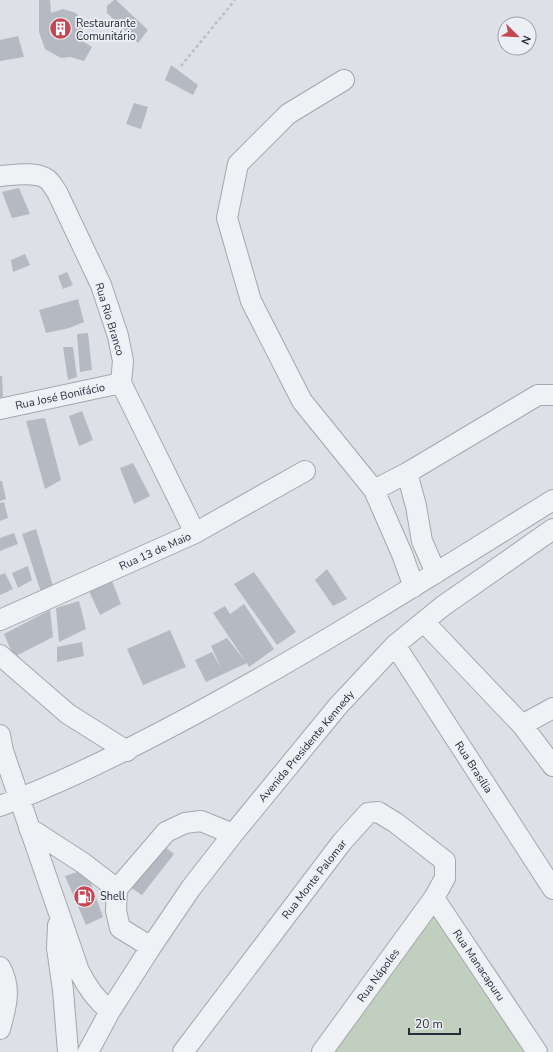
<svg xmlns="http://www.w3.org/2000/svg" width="553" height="1052" viewBox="0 0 553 1052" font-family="'Nunito Sans',sans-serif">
<rect width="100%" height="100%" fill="#dde0e6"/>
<path fill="#c1cfbe" d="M436 912 529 1052H330Z"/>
<path fill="#b4b9c2" d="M39 0H50L51 13 63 9 76 13 81 20 83 26 82 41 92 47 84 61 70 57 61 58 45 49 39 32Z
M114 0H116L148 30 138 43 107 13V6Z
M18 36 24 57 0 61V40Z
M171 65 198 85 193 95 165 80Z
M134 103 148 107 141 129 126 124Z
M19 188 30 214 12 218 2 192Z
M25 254 30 265 13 272 11 260Z
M67 272 73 285 63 289 58 276Z
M78 299 84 322 69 328 46 333 39 310Z
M88 333 92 370 80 372 77 334Z
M63 347H73L77 377 68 380Z
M0 376H2L3 397 0 398Z
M82 411 93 440 79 446 69 416Z
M45 418 61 480 45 489 26 421Z
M133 463 150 496 134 504 120 468Z
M0 481H2L6 499 0 501Z
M4 502 8 518 0 521V503Z
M36 529 53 586 41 592 22 534Z
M14 533 18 544 0 551V538Z
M28 566 32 580 18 588 12 573Z
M327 569 347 599 333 606 315 580Z
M254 572 296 632 277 645 234 584Z
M5 573 13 589 0 595V575Z
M112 581 121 604 100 615 88 589Z
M79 601 86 629 59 642 56 608Z
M244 604 274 649 249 667 247 663 206 682 195 660 212 652 221 668 211 646 227 638 246 662 213 613 225 606 230 614Z
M50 610 53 637 14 657 4 634Z
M170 630 186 667 143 685 127 649Z
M82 642 84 656 57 662V647Z
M159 842 174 854 142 895 127 885Z
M86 869 103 917 86 925 65 876Z"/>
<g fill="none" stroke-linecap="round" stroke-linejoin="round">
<defs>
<path id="minor" d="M344 80 288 114 238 164 227 218 251 301 302 401 374 490 402 554 414 587
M0 176C13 175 36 171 47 179 51 182 54 188 57 192L101 285 118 336 123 361 121 383 195 533
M0 409 121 383
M407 473 416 506 422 541 436 573
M374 490 407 473 538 395H553
M0 620 195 533 305 471
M424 622 522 725 553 766
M395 645 553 889
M0 655 68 714 127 751
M522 725 553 708
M0 735 3 751 79 971C87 987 96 1000 110 1011
M0 806C67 781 130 749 193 715 316 649 434 574 553 500
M29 828 83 863 117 889
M434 898 537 1052
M58 925 57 948 63 990 68 1052
M151 947 120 928 116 911 117 889 166 832 185 823 201 821 233 834
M0 967C12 988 6 1007 0 1029
M88 1052 110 1011 151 947 191 888 233 834 338 706 395 645 443 606 553 529
M183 1052 342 842 368 813 378 812 396 823 445 861V878L434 898 322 1052"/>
</defs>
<use href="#minor" stroke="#a3a7af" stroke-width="22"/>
<path stroke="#bbbec4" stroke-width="2.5" stroke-dasharray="3 3" stroke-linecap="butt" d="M181 66 235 0"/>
<use href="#minor" stroke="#eff1f4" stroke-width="20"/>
</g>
<defs>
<symbol id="building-disc" viewBox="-11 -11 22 22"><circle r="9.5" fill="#c64652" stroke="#eceff4"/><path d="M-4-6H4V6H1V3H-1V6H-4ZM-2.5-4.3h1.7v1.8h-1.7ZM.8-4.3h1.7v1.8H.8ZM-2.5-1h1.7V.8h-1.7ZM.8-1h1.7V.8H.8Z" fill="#fff"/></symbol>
<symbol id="fuel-disc" viewBox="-11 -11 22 22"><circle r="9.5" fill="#c64652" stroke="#eceff4"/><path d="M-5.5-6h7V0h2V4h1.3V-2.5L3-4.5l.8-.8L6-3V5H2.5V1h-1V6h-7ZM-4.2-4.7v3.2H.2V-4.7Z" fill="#fff"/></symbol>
</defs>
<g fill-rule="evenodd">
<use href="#building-disc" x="48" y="16" width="25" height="25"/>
<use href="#fuel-disc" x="72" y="884" width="25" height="25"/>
</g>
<g text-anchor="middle" stroke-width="3.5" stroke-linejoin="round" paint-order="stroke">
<g font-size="11" fill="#272d3b" stroke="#eceff4" text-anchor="start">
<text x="76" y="27">Restaurante<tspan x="76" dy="13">Comunitário</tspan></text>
<text x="100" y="900">Shell</text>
</g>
<g font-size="11" fill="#272d3b" stroke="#eceff4">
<text transform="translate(110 319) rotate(73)" y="4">Rua Rio Branco</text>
<text transform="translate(60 396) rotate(-12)" y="4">Rua José Bonifácio</text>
<text transform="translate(155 551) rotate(-24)" y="4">Rua 13 de Maio</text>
<text transform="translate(306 746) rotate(-50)" y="4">Avenida Presidente Kennedy</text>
<text transform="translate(474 767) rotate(57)" y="4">Rua Brasília</text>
<text transform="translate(314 879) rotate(-52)" y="4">Rua Monte Palomar</text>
<text transform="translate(479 965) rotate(56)" y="4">Rua Manacapuru</text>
<text transform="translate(378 975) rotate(-54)" y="4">Rua Nápoles</text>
</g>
</g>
<g transform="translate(517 36) rotate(114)"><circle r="19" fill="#eceff4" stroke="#9da1aa"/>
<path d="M0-3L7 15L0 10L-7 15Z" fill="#c64652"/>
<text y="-6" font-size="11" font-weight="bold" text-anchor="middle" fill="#272d3b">N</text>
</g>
<path d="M409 1028v6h51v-6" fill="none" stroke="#272d3b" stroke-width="2"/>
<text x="415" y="1028" font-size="12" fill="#272d3b" stroke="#eceff4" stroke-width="3" paint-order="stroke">20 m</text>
</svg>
